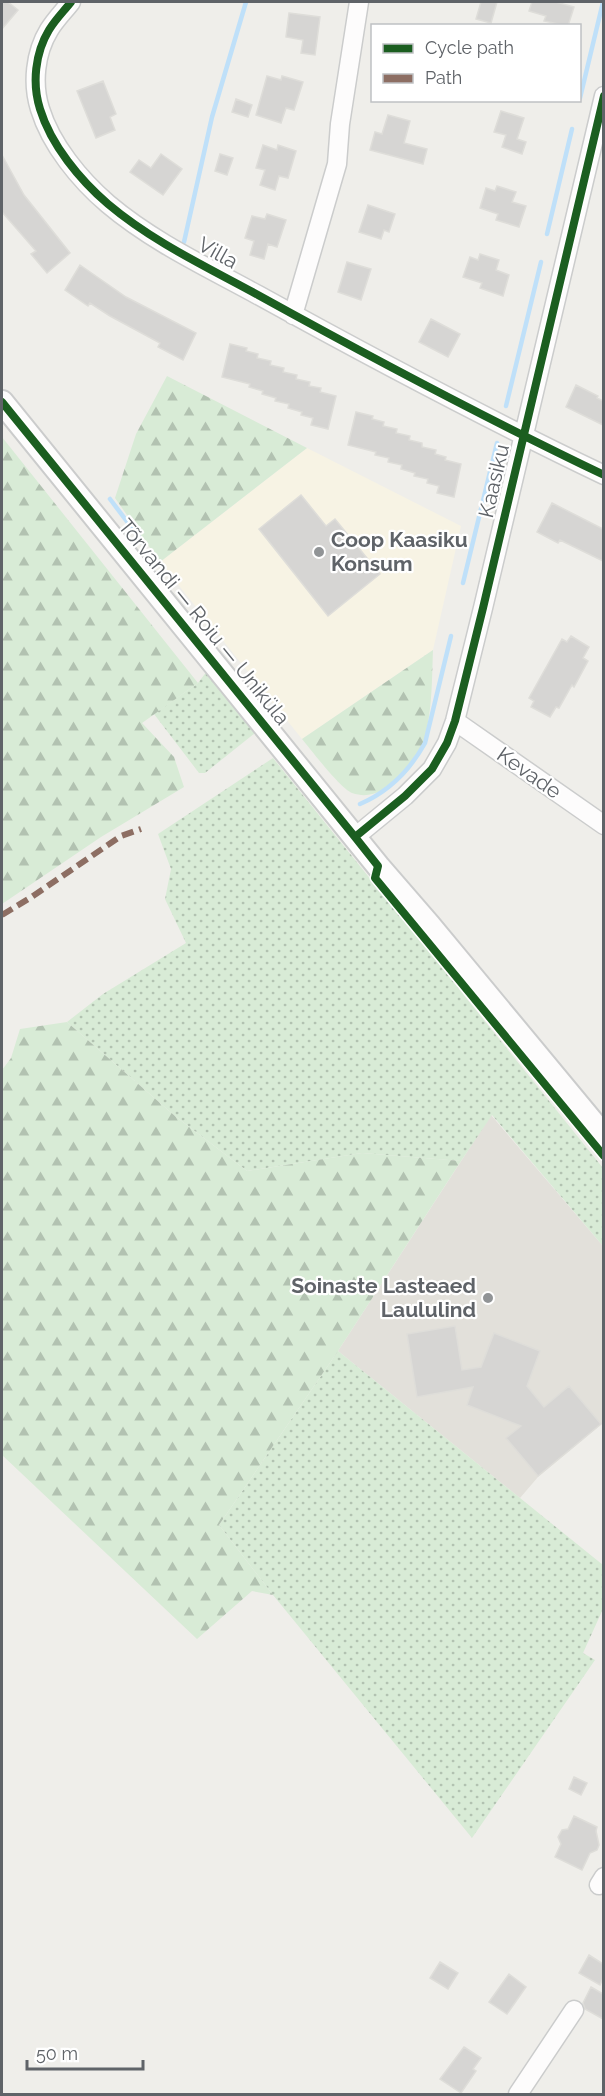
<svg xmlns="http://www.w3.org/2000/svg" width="605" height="2096" viewBox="0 0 605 2096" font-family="Raleway,sans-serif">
<defs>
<pattern id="green-dots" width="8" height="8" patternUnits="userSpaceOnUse" patternTransform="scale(1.5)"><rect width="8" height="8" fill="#d8ebd6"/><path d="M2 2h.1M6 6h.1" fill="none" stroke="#b2c2b1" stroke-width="1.8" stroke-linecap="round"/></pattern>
<pattern id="forest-firs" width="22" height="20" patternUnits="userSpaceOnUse" patternTransform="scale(1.5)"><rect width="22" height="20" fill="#d8ebd6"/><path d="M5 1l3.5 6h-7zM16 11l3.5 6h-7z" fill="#b2c2b1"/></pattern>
</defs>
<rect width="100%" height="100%" fill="#efeeea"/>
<path fill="#f7f3e4" d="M307 448 461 526 433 650 302 739 160 562Z"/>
<path fill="#e2e0da" d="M491 1115 603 1246V1423L538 1477 520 1498 338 1351Z"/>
<path fill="url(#green-dots)" d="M207 671 255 733 205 773H199L154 714 198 683Z
M273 758 603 1168V1246L492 1115 461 1161 362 1153 247 1171 175 1116 67 1022 103 994 186 943 165 899 171 869 158 834Z
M338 1351 603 1565V1609L583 1653 595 1660 472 1838 273 1595 219 1525Z"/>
<path fill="url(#forest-firs)" d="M167 376 307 448 160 562 115 498 136 434Z
M2 437 198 683 142 723 174 757 184 787 101 837 2 904Z
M433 650C431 697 435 767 383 790 372 795 364 797 352 793 340 788 312 751 302 739Z
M67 1022 175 1116 247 1171 362 1153 461 1161 338 1351 219 1525 273 1595 252 1591 197 1639 2 1455V1070L11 1058 20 1029Z"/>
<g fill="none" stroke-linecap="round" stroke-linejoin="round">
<path stroke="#bfe0f9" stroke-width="4.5" d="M580 98 603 2
M547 234 572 129
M184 242 212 117 246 2
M506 406 541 262
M110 499 144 544
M463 583 497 443
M360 804C388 792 410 770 425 743L451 636"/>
</g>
<path fill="#d6d5d3" stroke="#deddd9" stroke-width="1.5" d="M2 2H8L18 10 2 29Z
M481 2H497L491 23 476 19Z
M532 2H556L574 7 568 26 544 21 546 16 529 11Z
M289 13 320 17 315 55 301 53 303 40 286 37Z
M267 76 281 80 282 76 303 82 294 110 286 108 281 123 256 115Z
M103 81 116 114 110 117 115 130 96 138 77 91Z
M236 99 252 105 248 117 232 112Z
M501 111 524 118 517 139 526 142 522 154 502 147 506 135 494 132Z
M388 115 410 121 404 143 427 149 423 164 370 150 375 132 382 134Z
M263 145 277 150 278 145 296 151 288 178 279 176 275 190 260 185 265 170 256 168Z
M161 154 182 169 163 195 130 172 139 160 151 168Z
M220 154 233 158 227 175 215 171Z
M2 155 24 195 70 253 47 273 31 254 36 251 2 212Z
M497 186 516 192 512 202 526 206 519 227 496 220 498 214 480 208 486 188 495 191Z
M368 205 395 214 389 232 384 230 381 239 359 232Z
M267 214 286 220 277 247 268 244 264 259 250 255 254 241 245 238 252 216 265 219Z
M480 254 499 260 496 270 509 275 503 296 480 288 482 283 463 277 470 257 478 260Z
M347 262 371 269 361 300 338 292Z
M80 265 126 297 196 333 183 360 158 347 160 343 110 316 90 303 88 306 65 290Z
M431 319 460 334 448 357 419 342Z
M230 344 247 348 246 351 258 354 257 358 271 361 270 365 284 368 283 372 297 375 296 379 310 382 309 386 321 388 320 392 336 396 328 429 311 425 313 418 301 415 302 412 288 408 289 404 275 401 276 398 262 394 263 391 249 387 250 384 222 377Z
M576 385 598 396 597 398 603 401V425L566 407Z
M356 412 373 416 372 419 384 422 383 426 397 429 396 433 410 436 409 440 422 443V447L436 450 435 454 446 457 445 460 461 464 454 497 437 493 439 486 427 483 428 479 414 476 415 473 401 469 402 465 388 462 389 458 375 455 376 452 348 445Z
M301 495 326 526 335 519 380 574 328 616 259 529Z
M552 503 603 529V561L560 540 558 543 537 532Z
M571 636 589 647 583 658 588 661 574 687 572 685 559 708 556 707 550 717 531 707 534 701 529 698 562 639 567 642Z
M455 1326 462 1370 481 1367 494 1333 540 1351 527 1386 544 1407 569 1386 601 1424 538 1476 506 1438 521 1426 467 1405 473 1387 417 1397 407 1334Z
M574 1777 587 1783 581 1795 569 1789Z
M574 1816 597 1827 596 1831 599 1845 597 1850 590 1853 582 1870 555 1857 561 1844 558 1837 562 1830 568 1829Z
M589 1955 603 1964V1978L600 1985 579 1973Z
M440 1962 458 1973 448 1989 430 1978Z
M509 1974 526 1987 507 2014 489 2002Z
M591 1987 603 1994V2019L585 2009 583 2003Z
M464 2047 481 2058 473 2069 476 2071 461 2093 440 2079Z"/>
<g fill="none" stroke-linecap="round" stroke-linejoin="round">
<defs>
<path id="minor" d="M71 2C64 11 55 20 49 30 35 53 32 84 40 109 51 145 80 180 108 204 153 242 207 267 258 295 372 358 487 419 604 475
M293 315 337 164 340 124 359 2
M455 721 604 825
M355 837 405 796 432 769 447 743 455 721 483 608 604 96
M599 1885 604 1877
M518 2094 574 2010"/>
<path id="tertiary" d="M2 402 378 866 430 926 604 1136"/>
</defs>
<use href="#minor" stroke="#cbcccc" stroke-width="21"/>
<use href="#tertiary" stroke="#cbcccc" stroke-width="26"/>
<use href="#minor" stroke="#fdfcfc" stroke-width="18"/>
<use href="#tertiary" stroke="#fdfcfc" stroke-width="22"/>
<path stroke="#8d6e63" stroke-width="6" stroke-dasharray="12 6" stroke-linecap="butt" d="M2 915 30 898 121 836 141 829"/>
<defs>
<path id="cycleway" d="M71 2C64 11 55 20 49 30 35 53 32 84 40 109 51 145 80 180 108 204 153 242 207 267 258 295 372 358 487 419 604 475
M2 402 355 837 378 866 375 878 604 1156
M355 837 405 796 432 769 447 743 455 721 483 608 604 96"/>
</defs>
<use href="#cycleway" stroke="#fff" stroke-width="11"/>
<use href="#cycleway" stroke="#1b5e20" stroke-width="8"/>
</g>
<g fill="#919496" stroke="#fff" stroke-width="2">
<circle cx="319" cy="552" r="6"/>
<circle cx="488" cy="1298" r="6"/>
</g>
<g text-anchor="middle" stroke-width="4.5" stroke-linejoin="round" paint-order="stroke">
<g font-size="21" fill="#5f6368" stroke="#fff">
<text transform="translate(218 253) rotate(29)" y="7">Villa</text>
<text transform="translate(494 481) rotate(-77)" y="7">Kaasiku</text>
<text transform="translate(204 622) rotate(51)" y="7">Tõrvandi — Roiu — Uniküla</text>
<text transform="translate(529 773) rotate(35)" y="7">Kevade</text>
</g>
<g font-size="21" font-weight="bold" fill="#5f6368" stroke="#fff" text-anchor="start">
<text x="331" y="547">Coop Kaasiku<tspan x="331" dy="24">Konsum</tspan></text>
<text x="476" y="1293" text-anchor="end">Soinaste Lasteaed<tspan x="476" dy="24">Laululind</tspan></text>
</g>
</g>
<rect width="605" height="2096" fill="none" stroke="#5f6368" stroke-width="6"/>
<rect x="371" y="24" width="210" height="78" fill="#ffffff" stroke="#bfc1c3" stroke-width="1.5"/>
<rect x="383" y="44" width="30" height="9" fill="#1b5e20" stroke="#bfc1c3" stroke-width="1.5"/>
<text x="425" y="54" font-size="18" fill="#5f6368">Cycle path</text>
<rect x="383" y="74" width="30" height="9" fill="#8d6e63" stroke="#bfc1c3" stroke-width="1.5"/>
<text x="425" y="84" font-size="18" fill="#5f6368">Path</text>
<path d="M27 2060v9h116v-9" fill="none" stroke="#5f6368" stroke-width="3"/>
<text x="36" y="2060" font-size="18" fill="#5f6368" stroke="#ffffff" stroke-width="4.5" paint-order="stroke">50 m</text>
</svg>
